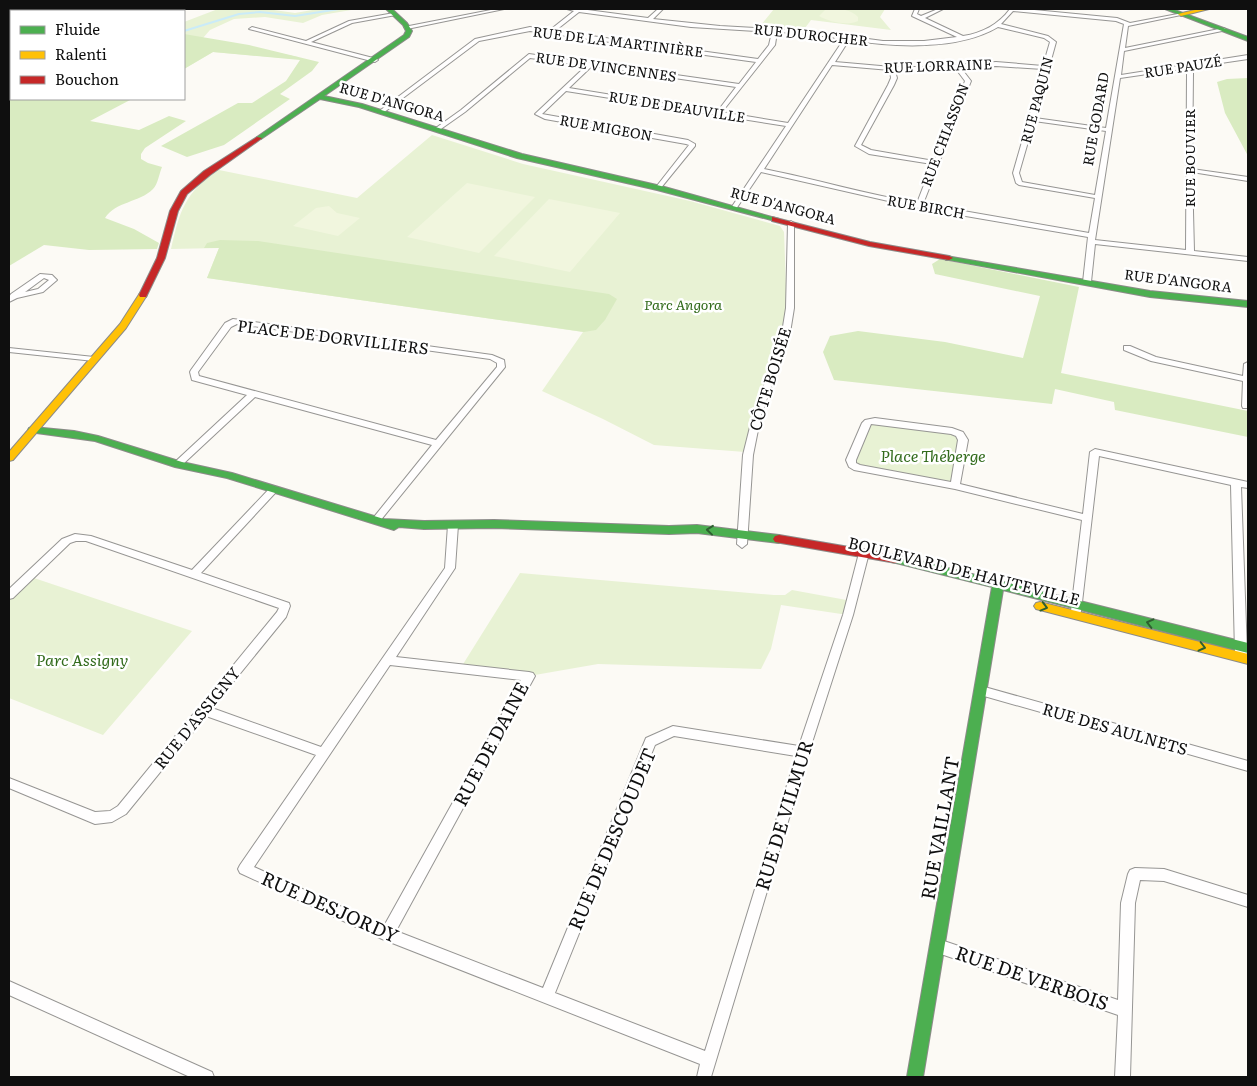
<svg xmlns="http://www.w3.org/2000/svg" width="1257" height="1086" viewBox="0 0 1257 1086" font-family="Literata,serif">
<rect width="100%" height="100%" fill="#fcfaf5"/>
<path fill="#e8f2d4" d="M218 9H267L295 13 318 9H357L322 15 303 23 265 17 234 19 210 30 203 38 298 57 296 59 213 52 184 69V22Z
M774 9H885L880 17 891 30 811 20 802 32 757 30Z
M432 135 523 164 690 201 780 226 784 232 787 313 782 337 754 409 745 452 654 445 603 419 542 391 583 332 207 278 219 248 171 249C180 211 184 193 219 170L357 198Z
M868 422 960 434 955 486 852 465Z
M520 573 774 595H785L792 590 852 601 848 615 781 605 771 649 761 669 598 664 529 676 460 669Z
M28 576 192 631 103 735 9 698V595Z"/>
<path fill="#d9ebc1" d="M9 9H31L46 11H11V99H132L90 121 139 130 169 116 186 121 145 148 141 154V159L148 163 162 167C159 174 158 184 153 189 139 203 116 201 105 218L134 229 159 243 157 249 89 250 44 245 9 266Z
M184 34 249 45 319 62 312 71 280 94 290 99 224 145 187 157 161 146 238 103H252L286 81 300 60 213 52 184 69Z
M1248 78V156L1225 113 1217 82 1227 79Z
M220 240 258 241 609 294 617 299 605 320 596 330 584 332 207 278 219 248H204L207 243Z
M940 259 1079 287 1061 373 1248 411V437L1115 410 1114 402 1055 389 1052 404 834 380 823 352 830 336 858 331 945 342 1023 358 1040 296 935 274 932 264Z"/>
<path fill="#f1f6de" d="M826 9C837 9 850 8 858 17V21C848 26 829 22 819 16Z
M467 183 535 197 479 253 407 237Z
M549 199 620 213 570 272 494 256Z
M329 206 337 213 360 218 338 236 293 226 316 208Z"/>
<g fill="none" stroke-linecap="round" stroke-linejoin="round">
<path stroke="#caebf8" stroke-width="2" d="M184 31 239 14 260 12 295 16 339 9
M9 70H11"/>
<defs>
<path id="street" d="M106 9H118L126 11H114Z
M176 9H182L179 11H173Z
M496 9H504L407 29 404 27Z
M567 9H580L648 18 658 9H663L653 19 720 26 808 31 883 41H924L957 37 912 16 915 9H919L917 14 921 16 938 9H943L925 18 963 36C982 33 998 25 1010 9H1024L1117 18 1130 23 1183 13 1181 15 1128 26 1125 48 1224 28 1227 30 1124 51 1121 75 1248 55V59L1187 68 1193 73 1192 169 1248 177V181L1192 172 1194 251 1248 257V261L1095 244 1091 282 1087 284 1083 282 1088 237 919 208 761 172 736 209H732L731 208 786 126 566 91 542 114 688 140 695 144V146L660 189H656V187L689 145 686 144 545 119 535 114 586 66 530 58 465 112 438 131 433 130 461 110 529 54 739 84 756 62 530 31 479 41 383 113 378 112 475 39 530 27 550 30 574 11ZM1013 11 1116 21 1124 24 1106 128 1035 118 1056 42 1048 36 1001 24ZM579 12 691 27 772 32 769 45 758 59 555 31ZM998 27 1044 38 1050 42 1043 66 996 62 929 67H892L835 62 849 40C893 47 958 51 998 27ZM777 32 808 34 844 39 788 123 722 112 775 45ZM832 65 890 70 891 78 888 85 855 146 869 154 932 164 917 203C865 194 815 179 764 169ZM592 66 736 87 717 112 569 88ZM996 66 1043 69 1013 173 1016 183 1019 185 1095 198 1089 233 923 204 971 81 961 68ZM956 69 965 81 934 161 871 150 861 145 894 85 897 78 895 71ZM1182 69 1187 73 1186 250 1095 240 1120 78ZM1034 121 1106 131 1095 195 1022 182 1019 173Z
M394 13 396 15 352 23 311 42 377 59 378 60 375 62 249 29 252 27 306 41 349 21Z
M791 221 794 223V308L789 339 761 415 753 455 747 544 742 548 737 544 743 455 753 415 781 339 786 308 788 223Z
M40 274 52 275 57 280 43 292 17 298 9 302V297L11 294ZM44 278 49 280 38 289 25 292Z
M233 319 492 355 504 360 505 367 380 521 377 522 372 519 374 517 432 445 255 397 182 465H176L174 463 176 461 247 395 192 380 190 372 191 370 225 323ZM237 324 490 359 497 363V367L436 440 199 376 198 372 231 327Z
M1124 346H1130L1156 357 1243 376 1244 364 1248 362V408H1243L1242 406 1243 381 1151 361 1124 350Z
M9 348 94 357 98 359 94 361 9 352Z
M875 418 952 428 963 432 968 440 960 484 1083 514 1090 452 1095 449 1248 482V488L1241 487 1247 653 1245 656 1241 657 1237 656 1235 653 1231 485 1099 456 1081 611 1080 614H1072L1071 611 1082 520 955 489 854 470 849 467 846 460 862 423 865 420ZM871 424 951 434 956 436 958 440 951 482 860 465 856 463V460Z
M274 486 279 489 277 491 201 573 289 603 290 606 286 617 212 708 321 747 445 568 448 525 453 522 456 523 458 525 455 568 396 657 529 672 533 673 535 676 396 931 543 988 646 738 673 726 799 746 843 615 859 553 864 549 868 550 869 553 853 615 809 752 711 1077H697L700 1064 382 939 240 873 238 869 240 865 316 755 206 716 126 814 112 822 95 824 9 788V778L95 812 110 811 118 806 277 612 279 608 86 541H76L70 543 13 598 9 599V589L62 539 75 534 91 536 192 570 271 487ZM390 665 521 680 384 926 254 867ZM674 736 796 756 705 1051 555 993 655 745Z
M981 686 1248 761V771L977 694 975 691 977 688Z
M1135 868 1164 869 1248 895V907L1164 881 1140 880 1135 903 1130 1077H1115L1118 1015 938 953 933 951 931 946 933 941 938 939 1118 1000 1121 903 1128 874 1130 870Z
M9 981 212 1072 214 1077H190L9 995Z"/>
<path id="fast" d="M386 9H392L407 23 412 31 409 37 324 96 362 104 522 154 661 186 779 219 775 221 657 190 517 158 359 107 320 99 261 139H257V137L404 35 406 31 403 25Z
M1165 9H1172L1248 37V41Z
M946 256 1150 291 1248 301V307L1150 297 949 260H946Z
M33 427 74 431 98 436 182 462 232 473 384 519 424 521 494 520 669 526 697 525 779 535 785 539 779 543 697 533 669 534 494 528 424 529 399 527 394 530 227 478 175 467 95 441 29 432 28 430 29 428Z
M896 555 1248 643V653L1003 590 923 1077H907L992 587 892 562 890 559Z"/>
<path id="slow" d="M1199 9H1209L1181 16 1178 14Z
M143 292 147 295 126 328 13 460 9 461V452L120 324 140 293Z
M1040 602 1248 654V664L1036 609 1034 606 1036 603Z"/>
<path id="jam" d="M257 137 262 138 210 175 187 194 178 211 165 258 147 295 146 297H140L139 295 157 258 170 211 181 191 204 171Z
M772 217 870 242 949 256 953 258 949 260 869 246 772 221Z
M779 535 896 555 902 559 896 563 775 542 773 539 775 536Z"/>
</defs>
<use href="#street" stroke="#969593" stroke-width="2"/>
<use href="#fast" stroke="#8c8b89" stroke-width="2"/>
<use href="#slow" stroke="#8c8b89" stroke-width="2"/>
<use href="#jam" stroke="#8c8b89" stroke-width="2"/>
<use href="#street" fill="#fffefe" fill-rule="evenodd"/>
<use href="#fast" fill="#4caf50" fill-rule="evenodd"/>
<use href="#slow" fill="#ffc107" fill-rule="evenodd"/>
<use href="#jam" fill="#c62828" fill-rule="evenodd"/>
</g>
<defs><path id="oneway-chevron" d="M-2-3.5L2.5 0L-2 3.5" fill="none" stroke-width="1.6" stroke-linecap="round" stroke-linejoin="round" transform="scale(1.25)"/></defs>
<g stroke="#2e5f30">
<use href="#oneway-chevron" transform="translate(710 530) rotate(-174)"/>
<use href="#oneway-chevron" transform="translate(1044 607) rotate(15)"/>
<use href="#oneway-chevron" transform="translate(1150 623) rotate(-166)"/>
<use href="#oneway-chevron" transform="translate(1202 647) rotate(14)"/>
</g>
<g text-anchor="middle" stroke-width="5" stroke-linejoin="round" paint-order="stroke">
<g font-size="14" fill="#0f0f0f" stroke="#fff">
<text transform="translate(811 35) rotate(6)" y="5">RUE DUROCHER</text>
<text transform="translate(618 42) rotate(7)" y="5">RUE DE LA MARTINIÈRE</text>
<text transform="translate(938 66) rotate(-2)" y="5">RUE LORRAINE</text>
<text transform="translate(606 67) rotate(8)" y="5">RUE DE VINCENNES</text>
<text transform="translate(1183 67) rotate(-9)" y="5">RUE PAUZÉ</text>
<text transform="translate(1037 100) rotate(-75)" y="5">RUE PAQUIN</text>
<text transform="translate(392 102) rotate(16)" y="5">RUE D'ANGORA</text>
<text transform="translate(677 107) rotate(9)" y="5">RUE DE DEAUVILLE</text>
<text transform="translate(1096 119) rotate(-80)" y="5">RUE GODARD</text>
<text transform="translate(606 128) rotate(10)" y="5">RUE MIGEON</text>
<text transform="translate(945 135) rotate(-69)" y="5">RUE CHIASSON</text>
<text transform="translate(1190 158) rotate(-90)" y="5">RUE BOUVIER</text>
<text transform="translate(783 206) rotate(15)" y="5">RUE D'ANGORA</text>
<text transform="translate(926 207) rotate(10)" y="5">RUE BIRCH</text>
<text transform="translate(1178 281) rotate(7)" y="5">RUE D'ANGORA</text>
</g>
<g font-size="14" font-style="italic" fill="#326b1c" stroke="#fff">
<text x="683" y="310">Parc Angora</text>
</g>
<g font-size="16" fill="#0f0f0f" stroke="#fff">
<text transform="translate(333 337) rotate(7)" y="6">PLACE DE DORVILLIERS</text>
<text transform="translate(770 379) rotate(-73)" y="6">CÔTE BOISÉE</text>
<text transform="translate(964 571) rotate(14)" y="6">BOULEVARD DE HAUTEVILLE</text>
<text transform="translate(197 718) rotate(-51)" y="6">RUE D'ASSIGNY</text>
<text transform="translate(1115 729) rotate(16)" y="6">RUE DES AULNETS</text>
</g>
<g font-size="16" font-style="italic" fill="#326b1c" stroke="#fff">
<text x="933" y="462">Place Théberge</text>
<text x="82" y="666">Parc Assigny</text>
</g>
<g font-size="19" fill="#0f0f0f" stroke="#fff">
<text transform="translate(491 744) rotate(-62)" y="7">RUE DE DAINE</text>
<text transform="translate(784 815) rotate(-73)" y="7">RUE DE VILMUR</text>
<text transform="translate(940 828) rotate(-80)" y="7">RUE VAILLANT</text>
<text transform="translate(612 839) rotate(-67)" y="7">RUE DE DESCOUDET</text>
<text transform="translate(330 907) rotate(24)" y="7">RUE DESJORDY</text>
<text transform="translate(1032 978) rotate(19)" y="7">RUE DE VERBOIS</text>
</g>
</g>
<rect width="1257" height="1086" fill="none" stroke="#0f0f0f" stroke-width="20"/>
<rect x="10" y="10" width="175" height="90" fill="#ffffff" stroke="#9f9f9f"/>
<rect x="20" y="26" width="25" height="8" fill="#4caf50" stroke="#9f9f9f"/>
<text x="55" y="35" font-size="15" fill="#0f0f0f">Fluide</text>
<rect x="20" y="51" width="25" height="8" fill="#ffc107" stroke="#9f9f9f"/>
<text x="55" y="60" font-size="15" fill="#0f0f0f">Ralenti</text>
<rect x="20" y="76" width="25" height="8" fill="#c62828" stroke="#9f9f9f"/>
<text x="55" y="85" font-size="15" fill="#0f0f0f">Bouchon</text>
</svg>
